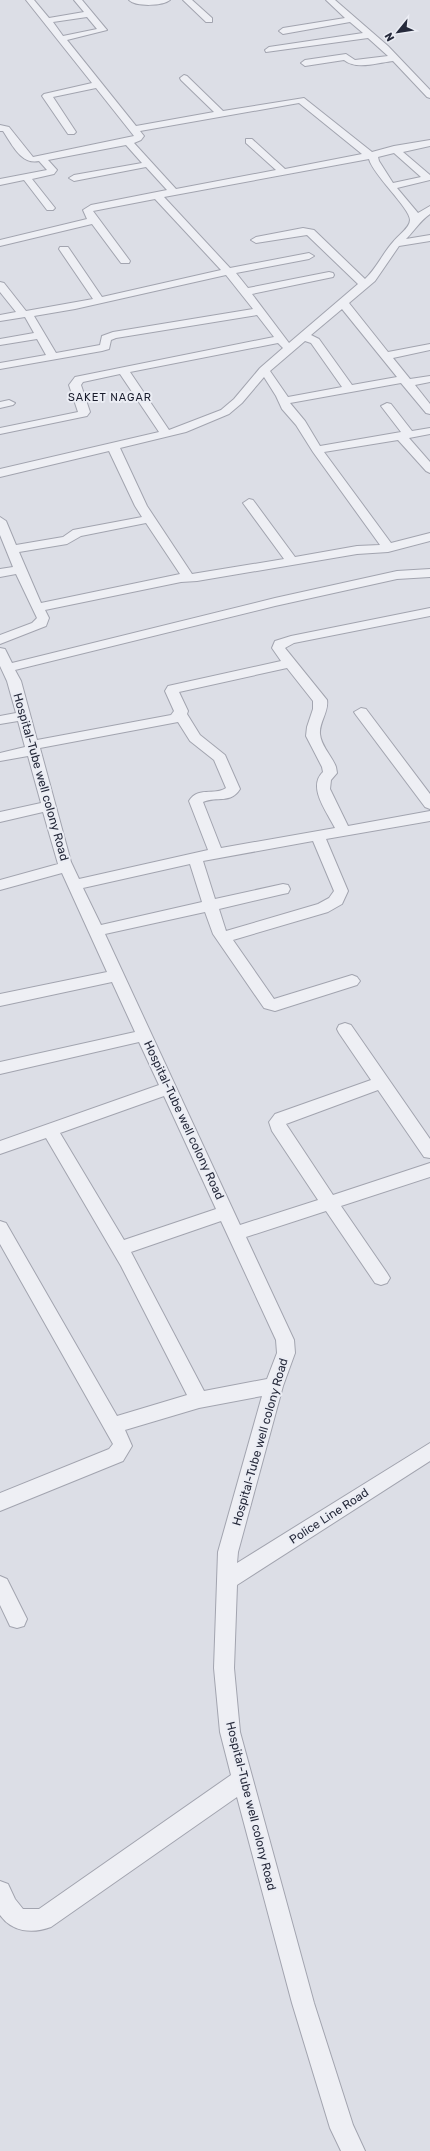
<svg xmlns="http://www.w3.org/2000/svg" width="430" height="2151" viewBox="0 0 430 2151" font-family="Rubik,sans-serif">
<rect width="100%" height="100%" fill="#dcdee6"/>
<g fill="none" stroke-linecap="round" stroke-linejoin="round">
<defs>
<path id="street" d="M26 0H34L49 18 84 12 74 0H82L107 30 67 40 136 126 214 112 181 80 180 78 184 75 187 76 223 111 304 98 372 152 394 146 430 140V146L403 152 430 175V180L397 188 418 213 430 206V214C420 221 415 230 406 239L430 235V241L399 246 375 281 349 303 388 352 430 344V350L393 358 410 379 430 376V382L415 385 430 404V414L426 413 401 383 290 403 305 421 320 446 401 432 381 406 387 403 391 404 412 431 430 428V434L409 438 430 462V473L426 471 398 440 324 452 391 543 430 533V541L388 552 357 554 197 581 181 582 45 610 49 618 46 626 0 644V635L32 623 37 618 16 574 0 577V569L13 567 0 535V517L6 521 16 545 63 537 73 530 142 517 135 506 109 451 0 477V469L159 432 120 374 83 382 81 385 90 412 87 416 0 434V428L78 412 69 385 75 377 274 337 257 315 116 338 111 340 109 349 102 351 0 369V363L46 355 37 339 0 345V339L34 333 25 317 0 321V315L16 312 0 292V282L4 283 26 311 93 299 59 249 60 247H68L102 297 221 270 155 199 93 211 130 261 129 263H121L92 224 0 246V240L87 219 83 210 91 205 167 190 146 167 74 181 69 178 74 175 142 163 126 145 48 160 57 170 54 174 32 179 55 208 53 210H47L24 180 0 185V179L47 170 39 161C21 165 12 144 3 131H0V125L9 127 33 157 134 136 96 88 53 97 76 132 74 134H68L42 96 44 94 92 83ZM87 17 97 29 63 36 53 22ZM299 103 362 154 285 169 252 139H246V143L276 170 176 189 134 143 141 140 144 136 140 131ZM394 153 421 177 393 183 379 161 378 157ZM369 159C373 175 410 208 410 220 410 228 397 236 393 242 383 253 376 269 365 279L314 230 303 228 256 237 251 240 256 243 307 235 358 284 289 343 252 294 333 277 334 275 333 273 329 272 248 288 236 273 309 259 314 256 309 253 230 268 164 197ZM226 275 253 309 113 332 102 336 100 345 56 353 34 316 75 309ZM342 309 397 377 352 385 319 339 311 335ZM305 341 311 343 342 387 288 397 270 371ZM278 343 283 348 260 368 234 399 221 410 169 430 130 372ZM264 377 276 396 282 409 296 425 313 452 380 545 357 546 295 557 253 500 249 499 243 503 284 559 192 574 147 506 120 448 186 432 229 414 242 403ZM146 523 180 574 41 603 19 552 67 544 81 536Z
M129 0H170C163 6 136 7 129 0Z
M183 0H192L212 18V22H206Z
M326 0H335L388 46 430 90V98L427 97 393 61C377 63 356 70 344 60L305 66 301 63 305 60 346 54 355 60 388 56 368 38 266 52 265 50 269 47 363 33 350 22 283 34 279 31 283 28 345 18Z
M9 400 15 403 13 405 0 408V402Z
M430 569V577L397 579 275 606 15 670 21 681 37 740 171 715 174 711 165 691 168 686 281 661 272 648 275 641 291 636 430 608V616L294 643 285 648 327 700C329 712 319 722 320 734 321 746 332 756 336 767L337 773 331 780 330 789 348 826 430 811V821L326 839 348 891 342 904 328 912 233 940 274 999 352 975 357 977 360 981 357 985 275 1011 264 1008 213 934 205 912 105 934 240 1225 318 1200 272 1131 269 1122 275 1114 371 1080 339 1033 337 1029 339 1025 345 1023 351 1025 430 1139V1158L424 1157 378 1090 286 1124 333 1195 430 1163V1177L341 1206 387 1273 390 1278 387 1283 381 1285 375 1283 326 1211 246 1237 294 1340 295 1353 283 1386 238 1552 237 1563 430 1443V1461L237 1585 234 1668 240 1732 314 2003 353 2125 365 2151H341L330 2128 292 2003 237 1797 51 1927C32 1934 12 1932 0 1915V1881L8 1884 15 1899 23 1909H39L231 1775 220 1732 214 1668 218 1552 262 1396 199 1408 125 1430 132 1446 123 1461 0 1511V1493L109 1449 113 1444 0 1244V1221L6 1223 117 1416 187 1395 121 1266 46 1138 0 1154V1141L159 1085 139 1042 0 1074V1062L135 1032 112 982 0 1006V994L107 972 62 873 0 890V880L58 864 43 812 0 822V812L41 803 28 756 0 761V753L25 747 18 721 0 724V716L16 713 7 681 0 666V648L5 649 12 663 275 598 397 571ZM287 668 313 701V709L307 727 306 736 322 767 323 772C307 787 327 812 335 828L221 848 203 802C217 796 231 804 240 789L225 755 200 735 187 714 188 711 179 692ZM178 722 190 741 214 760 226 788C214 796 198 786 189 801L208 850 79 879 71 862 40 748ZM313 841 334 891 329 898 318 904 226 931 219 909 283 894 288 893 290 889 288 885 283 884 215 899 203 861ZM190 864 202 902 101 925 83 888ZM164 1096 216 1209 124 1240 60 1133ZM221 1221 276 1340 277 1353 267 1379 204 1391 131 1252Z
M361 708 366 709 430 794V809L425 807 356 715 354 712Z
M0 1576 7 1579 27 1619 24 1626 17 1628 10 1626 0 1605Z"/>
</defs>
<use href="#street" stroke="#a2a4af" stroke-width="2"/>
<use href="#street" fill="#eeeff4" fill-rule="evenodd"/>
</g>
<g text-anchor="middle" stroke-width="4" stroke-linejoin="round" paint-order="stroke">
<g font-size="11" letter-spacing="1" fill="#191c2c" stroke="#ebedf4">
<text x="110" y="401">SAKET NAGAR</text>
</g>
<g font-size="12" fill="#262a3b" stroke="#ebedf4">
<text transform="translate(41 777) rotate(74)" y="4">Hospital-Tube well colony Road</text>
<text transform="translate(184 1120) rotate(65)" y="4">Hospital-Tube well colony Road</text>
<text transform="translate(260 1442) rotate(-74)" y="4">Hospital-Tube well colony Road</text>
<text transform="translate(329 1516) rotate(-33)" y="4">Police Line Road</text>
<text transform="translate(251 1806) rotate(76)" y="4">Hospital-Tube well colony Road</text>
</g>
</g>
<g transform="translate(398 32) rotate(240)" stroke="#ebedf4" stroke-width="3" paint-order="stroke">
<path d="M0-3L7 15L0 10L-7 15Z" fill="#262a3b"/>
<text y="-6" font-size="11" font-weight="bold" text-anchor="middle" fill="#262a3b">N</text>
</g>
</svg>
